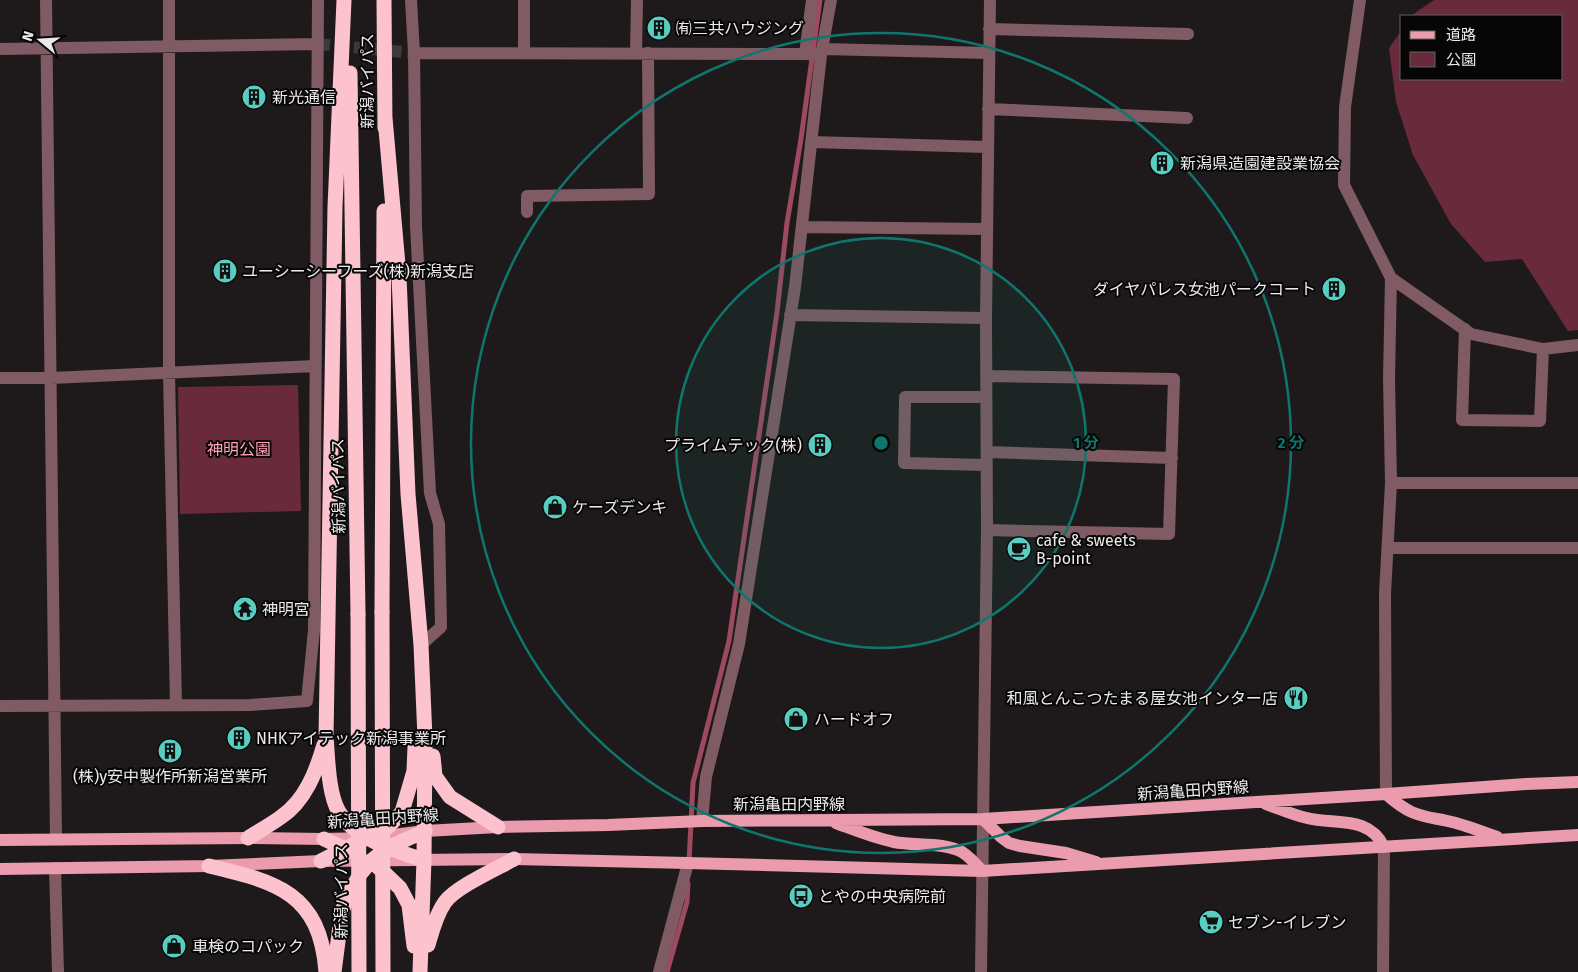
<svg xmlns="http://www.w3.org/2000/svg" width="1578" height="972" viewBox="0 0 1578 972" font-family="'Fira Sans','Noto Sans JP',sans-serif">
<rect width="100%" height="100%" fill="#1e1a1b"/>
<path fill="#692b3c" d="M1434 0H1578V330L1568 331 1522 259 1485 262 1451 224 1413 155 1396 102 1389 48 1402 30V79H1562V16H1412L1415 13Z
M298 385 301 511 180 514 178 387Z"/>
<g fill="none" stroke-linecap="round" stroke-linejoin="round">
<path stroke="#9d4a60" stroke-width="5" d="M689 862 693 783 729 641 777 312 787 223 801 139 820 0
M667 972 687 902 688 883"/>
<path stroke="#3d393a" stroke-width="12" stroke-dasharray="12 6" stroke-linecap="butt" d="M318 44 414 53"/>
<path stroke="#815b63" stroke-width="12" d="M46 0 56 839
M169 0V373L176 705
M411 0 414 53 416 226 430 493 439 524 441 627 421 645
M524 0V53
M1360 0 1345 107 1344 185 1391 278 1471 334 1543 349 1578 345
M989 29 1188 34
M0 49 318 44
M823 49 989 53
M414 53 805 54 821 55
M636 53 637 0
M805 54 812 0
M988 109 1187 118
M811 142 987 147
M527 212V196L649 194 648 53
M802 227 986 229
M790 315 986 318
M1465 329 1462 420 1540 421 1543 349
M986 376 1174 379 1169 534 987 530
M0 378H51L315 366
M986 397H905L904 463 986 465
M987 452 1172 458
M1391 483H1578
M1388 548H1578
M0 706 250 705 307 701 314 630 318 0
M1386 794 1385 594 1391 483 1389 378 1391 278
M702 821 706 777 739 644 795 287 821 55 831 0
M55 868 58 972
M659 972 688 863
M981 972 987 530 986 318 990 0
M1383 972 1384 847"/>
<path stroke="#ea9bad" stroke-width="12" d="M1386 794C1414 819 1423 815 1456 823 1470 827 1483 832 1497 837
M1266 804C1280 809 1293 815 1307 818 1335 825 1369 815 1384 847
M983 819 1001 837 1009 843 1020 846 1066 853 1096 862
M836 823C855 830 874 838 894 842 915 846 944 842 962 852 970 857 976 864 982 871
M0 840 248 838 324 839 369 838 425 831 498 827 608 825 702 821 983 819 1386 794 1526 784 1578 782
M0 869 209 866 321 861 514 859 688 863 982 871 1578 835"/>
<path stroke="#fcc2ce" stroke-width="15" d="M344 0 335 207 326 737C328 758 328 794 339 812 355 839 396 851 424 860
M384 0 385 128
M350 73 358 614
M385 118 399 276 408 494 421 645 425 738 424 860 420 972
M382 612 384 211
M433 756 435 776 450 797 498 827
M248 838C259 831 270 825 281 817 305 801 316 772 324 745
M324 839 350 851
M321 861 388 827 402 812 414 771 415 747
M209 866C277 882 320 893 326 972
M377 866 400 888 409 905 414 946
M428 945C432 931 436 915 445 902 456 887 496 869 514 859
M334 972 342 911 352 888 361 873 371 861 387 848 425 831"/>
<path stroke="#fcc2ce" stroke-width="15" d="M382 612 383 972
M358 614 359 972"/>
</g>
<circle cx="881" cy="443" r="205" fill="#0f766e" fill-opacity=".12"/>
<g fill="none" stroke="#0f766e" stroke-width="2.5">
<circle cx="881" cy="443" r="205"/>
<circle cx="881" cy="443" r="410"/>
</g>
<defs>
<symbol id="building-disc" viewBox="-11 -11 22 22"><circle r="9.5" fill="#58cec0" stroke="#070606"/><path d="M-4-6H4V6H1V3H-1V6H-4ZM-2.5-4.3h1.7v1.8h-1.7ZM.8-4.3h1.7v1.8H.8ZM-2.5-1h1.7V.8h-1.7ZM.8-1h1.7V.8H.8Z" fill="#111"/></symbol>
<symbol id="shop-disc" viewBox="-11 -11 22 22"><circle r="9.5" fill="#58cec0" stroke="#070606"/><path d="M-5-2.5h2.3a2.7 3.5 0 0 1 5.4 0H5L5.5 6h-11ZM-1.5-2.5h3a1.5 2.3 0 0 0-3 0Z" fill="#111"/></symbol>
<symbol id="cafe-disc" viewBox="-11 -11 22 22"><circle r="9.5" fill="#58cec0" stroke="#070606"/><path d="M-5.5-4.5H6V0H3Q3 3.5 0 3.5H-2.5Q-5.5 3.5-5.5 0ZM3-3.2v2h1.7v-2ZM-6 4.5H4V6H-6Z" fill="#111"/></symbol>
<symbol id="temple-disc" viewBox="-11 -11 22 22"><circle r="9.5" fill="#58cec0" stroke="#070606"/><path d="M0-6L5-2H3V0L6.5 2.5H4V6H1.5V3h-3V6H-4V2.5H-6.5L-3 0V-2H-5Z" fill="#111"/></symbol>
<symbol id="restaurant-disc" viewBox="-11 -11 22 22"><circle r="9.5" fill="#58cec0" stroke="#070606"/><path d="M-5-6h1v4h1v-4h1v4h1v-4h1v5L-1.5 .5V6h-2V.5L-5-1ZM5-6V6H3V1.5H1.5Q1.5-4 5-6Z" fill="#111"/></symbol>
<symbol id="bus-disc" viewBox="-11 -11 22 22"><circle r="9.5" fill="#58cec0" stroke="#070606"/><path d="M-5-6H5V4H4V6H2V4H-2V6H-4V4H-5ZM-3.5-4V0h7V-4ZM-3.5 1.2v1.5H-2V1.2ZM2 1.2v1.5H3.5V1.2Z" fill="#111"/></symbol>
<symbol id="supermarket-disc" viewBox="-11 -11 22 22"><circle r="9.5" fill="#58cec0" stroke="#070606"/><path d="M-6-5.5h2.5l.6 2H6L4.5 2H-2.5L-4.4-4H-6ZM-1.5 3.2a1.3 1.3 0 1 0 .1 0ZM3 3.2a1.3 1.3 0 1 0 .1 0Z" fill="#111"/></symbol>
</defs>
<g fill-rule="evenodd">
<use href="#building-disc" x="645" y="14" width="28" height="28"/>
<use href="#building-disc" x="240" y="83" width="28" height="28"/>
<use href="#building-disc" x="1148" y="149" width="28" height="28"/>
<use href="#building-disc" x="211" y="257" width="28" height="28"/>
<use href="#building-disc" x="1320" y="275" width="28" height="28"/>
<use href="#building-disc" x="806" y="431" width="28" height="28"/>
<use href="#shop-disc" x="541" y="493" width="28" height="28"/>
<use href="#cafe-disc" x="1005" y="535" width="28" height="28"/>
<use href="#temple-disc" x="231" y="595" width="28" height="28"/>
<use href="#restaurant-disc" x="1282" y="684" width="28" height="28"/>
<use href="#shop-disc" x="782" y="705" width="28" height="28"/>
<use href="#building-disc" x="225" y="724" width="28" height="28"/>
<use href="#building-disc" x="156" y="737" width="28" height="28"/>
<use href="#bus-disc" x="787" y="882" width="28" height="28"/>
<use href="#supermarket-disc" x="1197" y="908" width="28" height="28"/>
<use href="#shop-disc" x="160" y="932" width="28" height="28"/>
</g>
<g text-anchor="middle" stroke-width="4" stroke-linejoin="round" paint-order="stroke">
<g font-size="16" fill="#ebe9e9" stroke="#070606" text-anchor="start">
<text x="676" y="34">㈲三共ハウジング</text>
<text x="272" y="103">新光通信</text>
<text x="1180" y="169">新潟県造園建設業協会</text>
<text x="242" y="277">ユーシーシーフーズ(株)新潟支店</text>
<text x="1316" y="295" text-anchor="end">ダイヤパレス女池パークコート</text>
<text x="802" y="451" text-anchor="end">プライムテック(株)</text>
<text x="572" y="513">ケーズデンキ</text>
<text x="1036" y="546">cafe &amp; sweets<tspan x="1036" dy="18">B-point</tspan></text>
<text x="262" y="615">神明宮</text>
<text x="1278" y="704" text-anchor="end">和風とんこつたまる屋女池インター店</text>
<text x="814" y="725">ハードオフ</text>
<text x="256" y="744">NHKアイテック新潟事業所</text>
<text x="170" y="782" text-anchor="middle">(株)y安中製作所新潟営業所</text>
<text x="818" y="902">とやの中央病院前</text>
<text x="1228" y="928">セブン-イレブン</text>
<text x="192" y="952">車検のコパック</text>
</g>
<g font-size="16" fill="#ebe9e9" stroke="#070606">
<text transform="translate(367 81) rotate(-90)" y="6">新潟バイパス</text>
<text transform="translate(338 486) rotate(-91)" y="6">新潟バイパス</text>
<text transform="translate(1193 790) rotate(-4)" y="6">新潟亀田内野線</text>
<text x="789" y="810">新潟亀田内野線</text>
<text transform="translate(383 818) rotate(-4)" y="6">新潟亀田内野線</text>
<text transform="translate(341 891) rotate(-90)" y="6">新潟バイパス</text>
</g>
<g font-size="16" fill="#fea0b6" stroke="#070606">
<text x="239" y="455">神明公園</text>
</g>
</g>
<circle cx="881" cy="443" r="8" fill="#0f766e" stroke="#070606" stroke-width="2.5"/>
<g font-size="15" text-anchor="middle" font-weight="bold" fill="#0f766e" stroke="#070606" stroke-width="4" stroke-linejoin="round" paint-order="stroke">
<text x="1086" y="448">1 分</text>
<text x="1291" y="448">2 分</text>
</g>
<rect x="1400" y="15" width="162" height="65" fill="#070606" stroke="#626161"/>
<rect x="1410" y="31" width="25" height="8" fill="#ea9bad" stroke="#626161"/>
<text x="1446" y="40" font-size="15" fill="#ebe9e9">道路</text>
<rect x="1410" y="52" width="25" height="15" fill="#692b3c" stroke="#626161"/>
<text x="1446" y="65" font-size="15" fill="#ebe9e9">公園</text>
<g transform="translate(40 40) rotate(288)" stroke="#070606" stroke-width="4" paint-order="stroke">
<path d="M0-4L9 19L0 12L-9 19Z" fill="#ebe9e9"/>
<text y="-8" font-size="14" font-weight="bold" text-anchor="middle" fill="#ebe9e9">N</text>
</g>
</svg>
